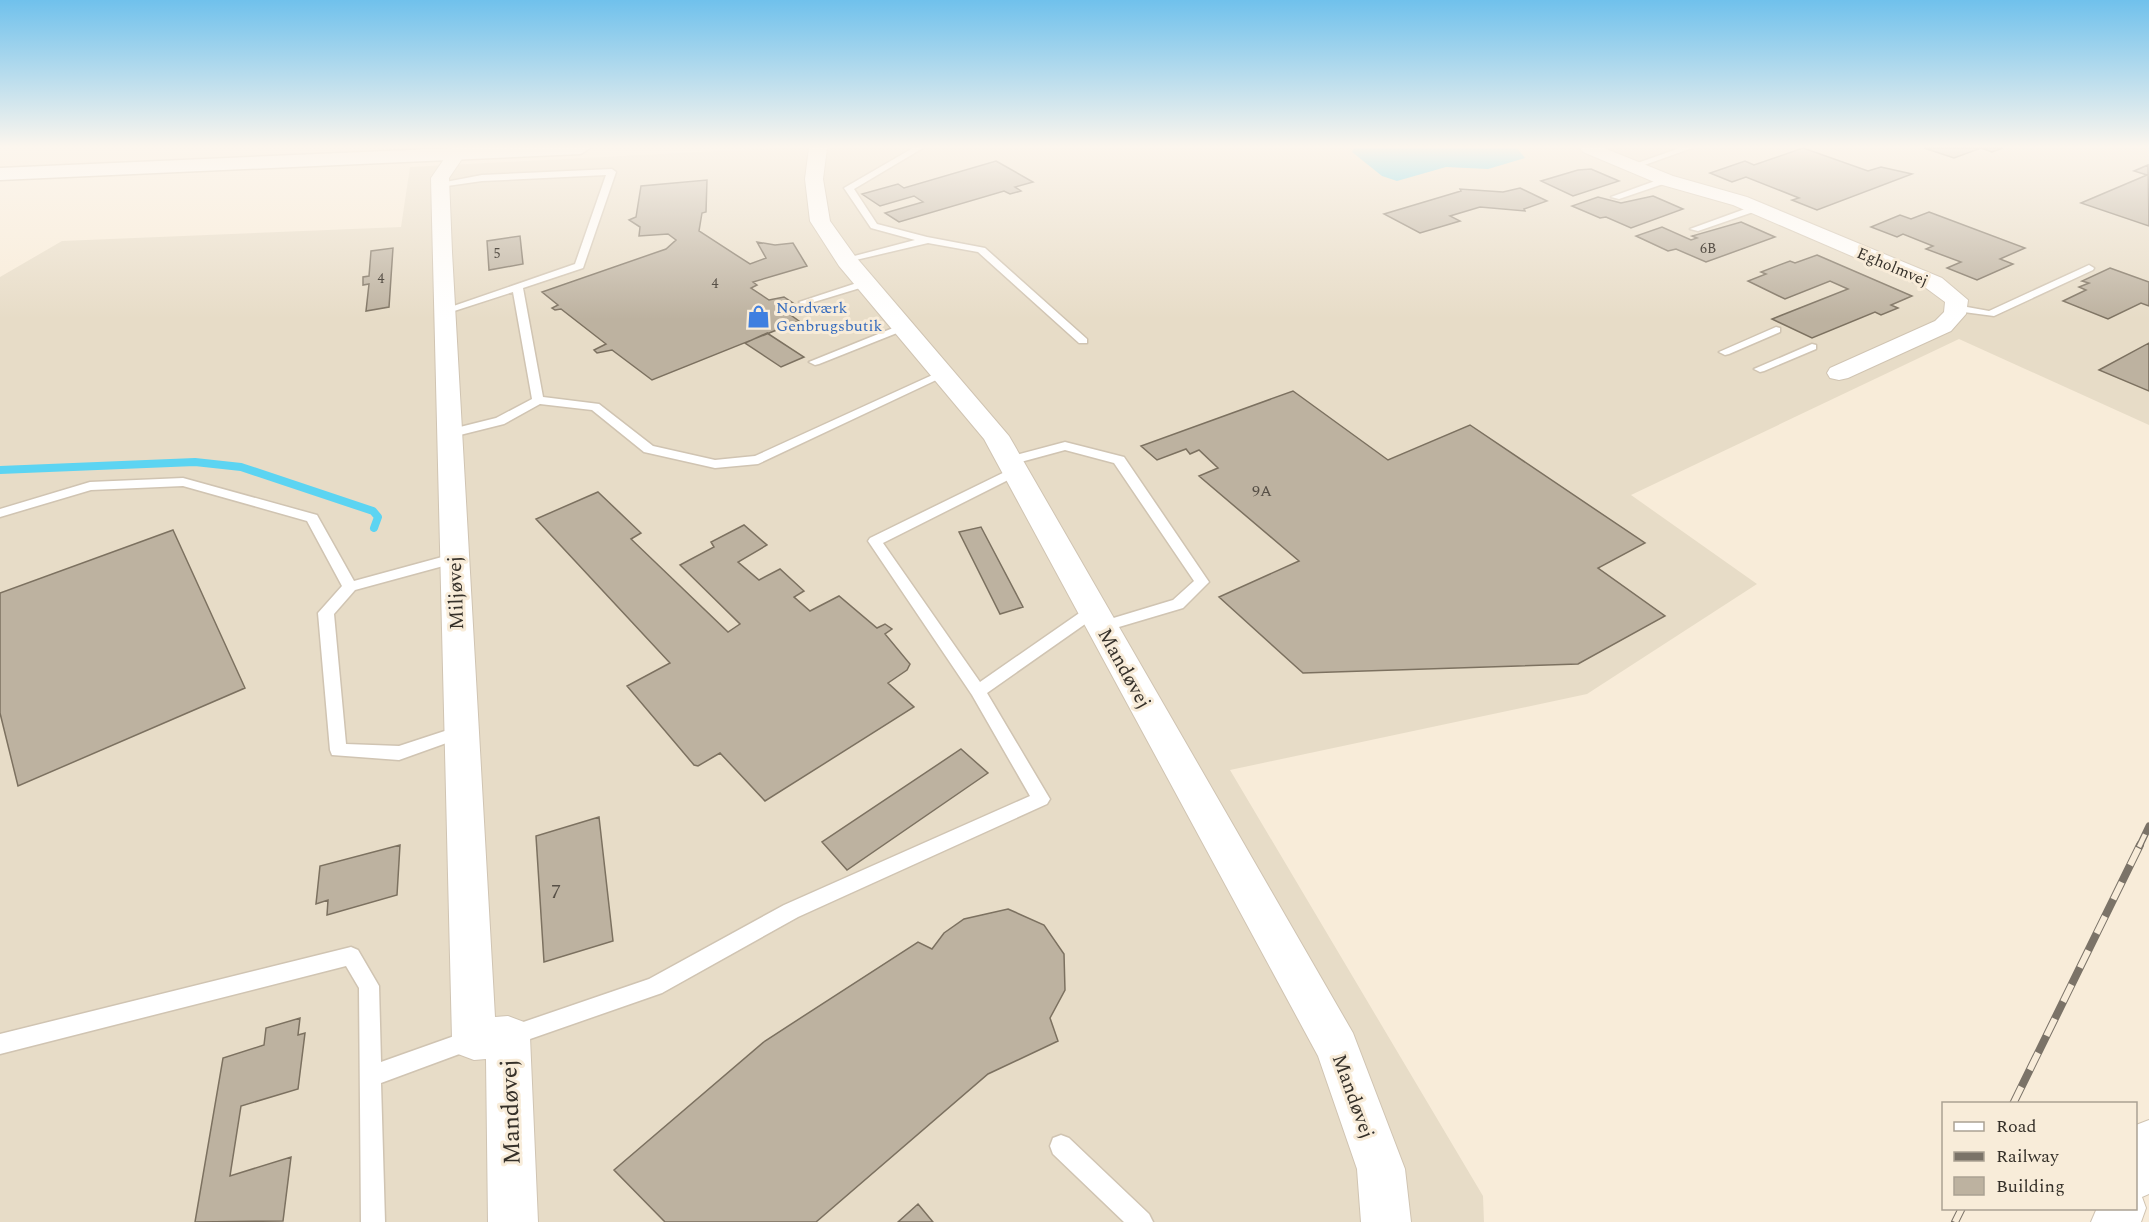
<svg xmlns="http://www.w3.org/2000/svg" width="2149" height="1222" viewBox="0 0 2149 1222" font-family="Spectral,serif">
<rect width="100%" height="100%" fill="#f8ecd9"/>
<path fill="#e7dcc7" d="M774 148H2149V425L1959 339 1631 495 1757 584 1587 694 1230 770 1483 1196 1484 1222H0V277L62 241 401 227 410 167Z"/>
<path fill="#5cd4f2" d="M1354 148H1517L1525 158 1488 169 1446 167 1397 181 1382 176 1352 152Z"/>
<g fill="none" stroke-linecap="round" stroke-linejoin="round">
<path stroke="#5cd4f2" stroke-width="8" d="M0 470 195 462 241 467 373 511 378 517 374 528"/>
</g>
<path fill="#bdb2a0" stroke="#7c7160" stroke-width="1.5" d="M1803 148 1868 171 1881 167 1912 174 1817 210 1792 200 1799 198 1746 177 1732 182 1710 173 1745 161 1754 165Z
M1924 148H2003L1992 152 1981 148 1954 158Z
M996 161 1033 182 1015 187 1021 191 1010 194 1004 191 899 222 885 213 923 202 914 196 880 206 862 194 898 184 904 188Z
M2148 165 2149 226 2081 203 2147 175 2134 171Z
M1591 169 1619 181 1573 196 1541 181 1578 170Z
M707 180 706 212 702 213 699 231 750 264 766 258 757 242 775 245 793 243 807 266 753 282 757 285 751 288 769 300 784 297 799 307 788 313 799 321 652 380 612 350 597 353 594 350 606 344 561 309 555 310 552 308 558 305 542 292 666 249 676 240 668 234 639 236 640 227 629 220 636 217 641 186Z
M1520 188 1547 201 1524 209 1525 211 1480 207 1450 216 1460 221 1420 233 1384 214 1461 191 1460 189 1503 192Z
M1653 196 1683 209 1631 228 1606 217 1600 218 1572 206 1598 197 1621 203Z
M1929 212 2025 248 2000 259 2013 264 1977 280 1947 268 1961 262 1926 249 1933 246 1903 234 1897 237 1871 227 1900 215 1911 219Z
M1741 222 1775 237 1706 262 1676 249 1668 251 1636 236 1662 227 1691 240 1697 238 1692 236Z
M520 236 523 264 489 270 487 241Z
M393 248 389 307 366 311 369 284 363 285V277L369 276 371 251Z
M1817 255 1912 296 1891 305 1898 308 1881 315 1875 312 1812 338 1772 319 1848 289 1830 281 1785 299 1748 281 1766 274 1761 272 1790 261 1795 263Z
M2110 268 2149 282V306L2141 303 2108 319 2063 301 2086 290 2079 287 2089 283 2082 281Z
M767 333 804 357 781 367 745 343Z
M2149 343V391L2099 370Z
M1293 391 1388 460 1470 425 1645 543 1598 568 1665 616 1578 664 1303 673 1219 597 1299 561 1199 476 1218 468 1199 450 1190 454 1186 449 1157 460 1141 446Z
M598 492 641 533 631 539 728 632 740 624 680 565 714 547 711 542 744 525 767 545 738 562 759 580 780 569 804 591 794 597 810 611 839 596 877 628 885 624 892 629 885 634 910 664 907 670 888 683 914 707 765 801 720 753 698 766 694 765 627 686 670 663 536 519Z
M981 527 1023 607 1000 614 959 532Z
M173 530 245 688 18 786 0 713V593Z
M961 749 988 773 847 870 822 842Z
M599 817 613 941 544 962 536 836Z
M400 845 397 895 327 915 328 900 316 904 320 866Z
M1008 909 1044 925 1064 954 1065 990 1050 1018 1058 1041 988 1074 816 1222H665L614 1170 765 1041 918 942 932 949 944 933 964 919Z
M300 1018 298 1035 305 1033 298 1089 241 1106 230 1176 291 1157 283 1221 195 1222 223 1058 264 1045 266 1028Z
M918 1204 933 1222H898Z"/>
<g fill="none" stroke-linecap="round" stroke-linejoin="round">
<defs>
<path id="lane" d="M913 148H923L854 189 877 224 927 237 985 248 1087 339V343H1079L978 252 928 243 843 263V259L915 240 871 228 844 188Z
M1680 148H1692L1636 168 1629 166Z
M612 169 616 172 583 268 523 288 543 397 599 404 653 446 715 460 755 456 939 372 943 370 949 374 758 464 715 468 644 452 592 410 540 404 504 424 448 438 444 437V431L496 418 532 399 513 292 448 313 439 311 575 264 606 175 482 181 440 187 435 184 482 175Z
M1666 177 1671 180 1669 182 1619 199 1611 197Z
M1756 205 1761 208 1759 210 1698 231 1690 229Z
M2089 265 2094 268 2093 270 1994 316 1956 311 1951 308 1956 305 1989 311Z
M866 280 871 283 870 285 804 305 799 302Z
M903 324 909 327 907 329 819 364 815 365 809 362Z
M1776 327 1780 328V332L1729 354 1725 355 1719 352Z
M1812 344 1816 345V349L1764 371 1760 372 1754 369Z
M1065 442 1124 457 1209 582 1183 608 1102 632 1097 631 1094 627 1097 623 1173 600 1194 581 1114 463 1065 450 1010 465 1004 461 1005 458Z
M1015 467 1020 468 1022 471 1020 474 883 543 980 682 1088 607H1098L1100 611 1098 615 987 693 1047 794 1050 799 1047 804 798 917 662 993 510 1046 503 1043 500 1036 503 1029 649 979 784 905 1030 796 972 695 868 541 870 538Z
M183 478 317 515 354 581 453 554 458 556 460 559 458 562 355 590 334 614 346 744 399 746 460 726 466 728 468 732 466 736 399 760 332 755 330 750 318 613 342 586 307 521 183 486 91 490 0 517V509L90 482Z
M351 947 358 950 379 986 381 1062 474 1029 481 1032 484 1039 481 1046 381 1083 385 1222H361L359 988 346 966 0 1054V1034Z
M1061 1135 1069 1138 1149 1214 1153 1222H1124L1053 1154 1050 1146 1053 1138Z"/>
<path id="street" d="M458 148 466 153 449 178 452 252 495 1017 508 1016 524 1022 530 1037 538 1222H488L486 1059 474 1060 458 1054 452 1039 431 178 451 149Z
M809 148H827L823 179 830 221 855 256 1009 436 1353 1033 1405 1169 1411 1222H1361L1357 1169 1318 1056 984 439 839 266 810 221 805 179Z
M1580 148H1604L1673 176 1747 197 1942 278 1968 300 1966 314 1951 331 1848 378 1839 380 1830 378 1827 373 1830 368 1935 321 1944 312 1945 302 1926 288 1733 205 1659 184 1583 152Z
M2149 1120V1194L2142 1197 2146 1208 2141 1222H2091L2097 1208H2136V1125Z"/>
<path id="secondary" d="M456 148H590L581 154 0 180V168Z"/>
</defs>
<use href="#lane" stroke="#d0c4b2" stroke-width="3"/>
<use href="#street" stroke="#d0c4b2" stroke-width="2"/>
<use href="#secondary" stroke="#d0c4b2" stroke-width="3"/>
<use href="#lane" fill="#fff" fill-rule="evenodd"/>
<use href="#street" fill="#fff" fill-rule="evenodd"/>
<use href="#secondary" fill="#fff" fill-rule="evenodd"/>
<defs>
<path id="rail-far1" d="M2139 847 2149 826"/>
<path id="rail" d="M2013 1104 2140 845
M1955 1222 1962 1208"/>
</defs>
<use href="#rail-far1" stroke="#7b7368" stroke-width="7"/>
<use href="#rail" stroke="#7b7368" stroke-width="8"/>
<use href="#rail-far1" stroke="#f8ecd9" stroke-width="4.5" stroke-dasharray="14" stroke-linecap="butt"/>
<use href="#rail" stroke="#f8ecd9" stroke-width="6" stroke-dasharray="19" stroke-linecap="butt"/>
</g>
<linearGradient id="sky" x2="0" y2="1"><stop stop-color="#70c1ec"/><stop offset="0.46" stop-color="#fcf6ee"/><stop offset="1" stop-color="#fcf6ee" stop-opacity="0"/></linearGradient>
<rect width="2149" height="319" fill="url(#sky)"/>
<defs>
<symbol id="shop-bare" viewBox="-9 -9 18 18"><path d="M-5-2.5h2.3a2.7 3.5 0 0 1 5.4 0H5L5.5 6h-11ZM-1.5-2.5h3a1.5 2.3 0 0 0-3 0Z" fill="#3f7fe0" stroke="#f8ecd9" stroke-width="2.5" paint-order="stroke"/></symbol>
</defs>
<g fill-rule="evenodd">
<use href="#shop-bare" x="742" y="300" width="33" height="33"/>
</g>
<g text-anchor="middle" stroke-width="6" stroke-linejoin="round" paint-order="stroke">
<g font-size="14" fill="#575047">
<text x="1708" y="253">6B</text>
<text x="497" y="258">5</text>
<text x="381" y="283">4</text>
<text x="715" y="288">4</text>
</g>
<g font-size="16" fill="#353029" stroke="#f8ecd9">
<text transform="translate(1893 266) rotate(23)" y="6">Egholmvej</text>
</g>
<g font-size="16" fill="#366cbe" stroke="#f8ecd9" text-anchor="start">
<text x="776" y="313">Nordværk<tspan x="776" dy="18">Genbrugsbutik</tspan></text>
</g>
<g font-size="16" fill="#575047">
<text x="1262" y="496">9A</text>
</g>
<g font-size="20" fill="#353029" stroke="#f8ecd9">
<text transform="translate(455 593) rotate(-92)" y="7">Miljøvej</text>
<text transform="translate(1125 668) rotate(61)" y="7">Mandøvej</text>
<text transform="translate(1354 1096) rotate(70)" y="7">Mandøvej</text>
</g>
<g font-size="20" fill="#575047">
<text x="556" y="898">7</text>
</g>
<g font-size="24" fill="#353029" stroke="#f8ecd9">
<text transform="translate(510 1112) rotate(-92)" y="8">Mandøvej</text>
</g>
</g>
<rect x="1942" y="1102" width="195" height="108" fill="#f8ecd9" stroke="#aaa193" stroke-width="1.5"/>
<rect x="1954" y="1122" width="30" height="9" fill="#ffffff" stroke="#aaa193" stroke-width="1.5"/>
<text x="1996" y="1132" font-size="18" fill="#353029">Road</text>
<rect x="1954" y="1152" width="30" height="9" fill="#7b7368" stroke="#aaa193" stroke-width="1.5"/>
<text x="1996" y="1162" font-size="18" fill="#353029">Railway</text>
<rect x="1954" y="1177" width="30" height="18" fill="#bdb2a0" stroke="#aaa193" stroke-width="1.5"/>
<text x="1996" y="1192" font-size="18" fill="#353029">Building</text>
</svg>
